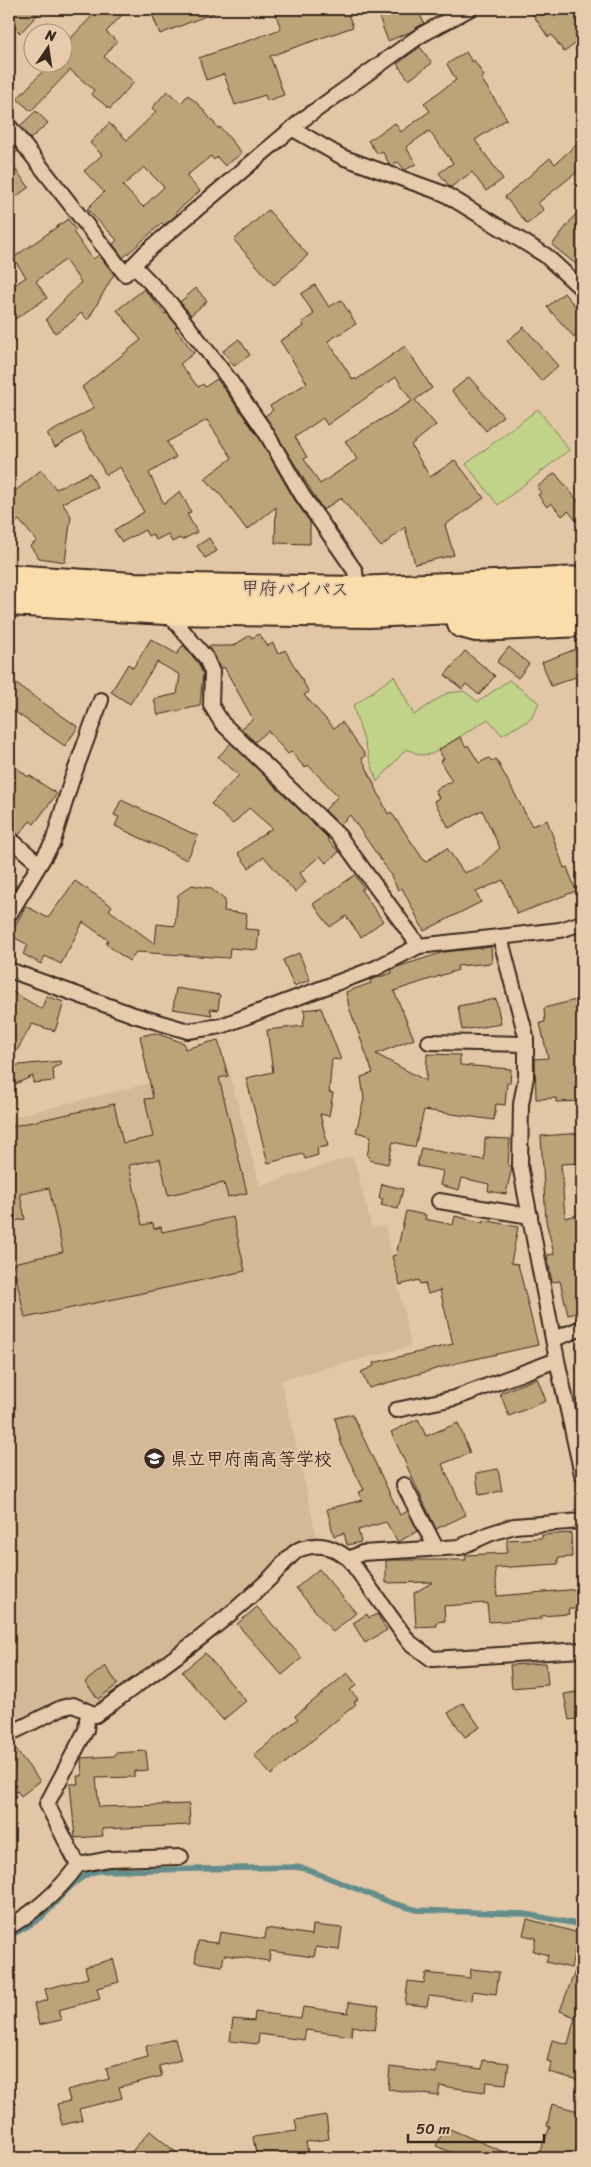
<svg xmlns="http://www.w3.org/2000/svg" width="591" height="2167" viewBox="0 0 591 2167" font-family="Sriracha,'Klee One',sans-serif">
<rect width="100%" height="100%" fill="#e2c7a6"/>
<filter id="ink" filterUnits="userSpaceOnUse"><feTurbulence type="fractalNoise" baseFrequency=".02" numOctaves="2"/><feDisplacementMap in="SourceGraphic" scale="10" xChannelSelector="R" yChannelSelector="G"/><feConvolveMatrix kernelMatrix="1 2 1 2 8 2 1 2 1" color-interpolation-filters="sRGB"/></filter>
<g filter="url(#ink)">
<path fill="#d4b996" d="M227 1064 260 1186 353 1156 372 1228 385 1226 411 1346 281 1380 317 1537 302 1538 233 1603 94 1709 74 1698 9 1727V1118Z"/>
<path fill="#c1d388" stroke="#7e7e53" d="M538 409 569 450 498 505 466 464Z
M394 676 414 715 447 693 464 691 478 702 509 680 539 703 531 719 502 735 488 719 432 754 421 755 406 749 377 782 353 706Z"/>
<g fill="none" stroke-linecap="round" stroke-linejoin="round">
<path stroke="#638e8c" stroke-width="5.5" d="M9 1937C20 1930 33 1924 43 1916 60 1900 74 1876 98 1871L296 1867 306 1869 392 1903 417 1910 525 1914 582 1925"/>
</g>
<path fill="#bca479" stroke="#3b2a1e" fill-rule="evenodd" d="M14 9H43L20 33 9 22V15Z
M99 9H114L122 15 106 32 117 41 104 57 134 82 110 109 91 94 94 90 70 70 31 111 17 99 44 70 36 62H62V47Z
M150 9H221V10L160 34Z
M274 9H346L353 27 270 56 284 95 267 101 265 95 235 105 224 74 206 80 199 58 281 29Z
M376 9H417L424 23 410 32 388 41Z
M529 9H582V39L564 52 552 35 548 37Z
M420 47 432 63 409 80 397 64Z
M466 52 472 62 474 60 484 76 481 78 507 119 475 140 503 179 486 191 472 172 451 187 449 186 439 173 453 163 429 131 406 147 416 164 405 170 398 162 390 165 382 151 378 154 368 141 395 123 401 132 430 111 424 103 456 80 447 64Z
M167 91 181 103 188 95 199 105 219 129 220 127 242 153 225 166 217 157 214 160 211 156 186 176 200 191 176 212 177 214 172 219 164 225 162 223 123 258 113 244 117 240 87 209 104 192 84 171 102 155 90 143 109 123 127 140 156 112 152 108ZM144 167 164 187 143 207 123 186Z
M36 111 48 123 30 139 20 126Z
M582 139V168L538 203 544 210 527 224 505 197 550 158 555 164Z
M9 140 18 151 9 160Z
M9 161 29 187 9 202Z
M582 206V269L552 245Z
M268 210 308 255 274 285 234 240Z
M68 219 76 230 73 232 93 259 99 255 114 274 88 320 81 313 73 321 55 333 46 319 81 282 65 260 36 281 47 298 9 323V289L26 277 13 258Z
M315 285 329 307 341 300 356 324 328 341 353 380 355 378 356 380 405 346 432 388 415 400 436 425 411 445 430 477 455 460 484 498 445 525 454 555 415 564 405 527 381 547 341 498 323 510 265 416 273 410 270 406 307 383 280 341 304 326 302 322 314 314 301 294ZM396 377 412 401 345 441 357 459 320 484 304 459 307 457 295 437 323 418 327 425Z
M196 288 207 301 191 315 180 302Z
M144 289 165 314 167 313 177 326 175 328 194 353 180 364 198 387 203 384 205 387 217 379 258 436 294 499 310 522V544L275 543 276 507 247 530 216 489 215 490 205 478 232 458 207 420 167 442 176 457 149 473 164 504 180 491 191 512 187 514 197 532 182 540 180 538 172 542 168 534 156 540 152 534 148 536 145 530 122 542 114 530 144 512 120 467 106 475 82 432 55 447 47 434 94 408 82 387 141 340 117 310Z
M564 293 582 314V329L574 337 547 307Z
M524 327 558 366 541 381 507 341Z
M239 339 250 355 234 366 223 351Z
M469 377 503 416 486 431 452 391Z
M41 470 56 489 90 473 97 487 62 503 71 516 65 562 39 558 30 546 37 541 19 520 9 528V496Z
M555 473 582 506V527L568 511 562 516 551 503 547 507 538 495 541 493 537 487Z
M209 538 217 551 205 558 197 546Z
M259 634 268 646 273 643 278 654 285 650 309 692 304 695 334 728 342 722 366 756 362 758 388 814 391 812 425 862 447 848 464 873 481 866 500 848 482 810 449 828 434 801 439 798 435 790 452 781 440 761 444 759 438 750 460 737 466 747 468 745 479 763 489 758 492 761 496 759 532 826 547 820 564 868 567 867 576 891 517 914 503 880 476 892 481 902 424 931 402 888 398 890 389 872 350 815 340 825 325 810 338 796 308 765 305 768 291 752 288 754 268 731 255 742 241 729 253 719 224 667 221 669 208 646H233L250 635 252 638Z
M151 639 177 654 182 646H184L198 663 203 674 200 706 158 715 154 699 177 694 180 675 157 662 130 704 111 692 128 664 133 668Z
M509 647 529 664 518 678 497 662Z
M576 649 581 663 578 665 581 675 551 686 542 662Z
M465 651 495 676 479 695 466 684 462 689 445 675Z
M9 679 78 727 65 746 9 708Z
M231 743 328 838 327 839 339 852 326 863 320 856 300 873 306 882 295 892 264 857 249 868 238 853 272 828 249 808 233 824 211 804 239 775 218 757Z
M9 761 28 777 29 775 57 794 34 824 30 821 19 835 9 829Z
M121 800 198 836 187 860 115 826 119 817 114 815Z
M355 875 364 888 361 890 383 921 361 937 346 916 330 927 313 904Z
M75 881 112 906 109 910 155 944 157 924 175 926 178 895 192 885 210 888 225 900 224 911 247 914 245 929 259 930 257 950 230 948 229 958 136 952 129 961 106 944 108 940 83 922 61 964 45 956 41 964 23 954 28 945 10 935 26 906 48 918Z
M491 947 492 963 457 966 458 970 394 991 414 1039 376 1054 426 1081 427 1054 460 1055V1065L511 1069 510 1083H507L505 1105 496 1104 494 1120 424 1110 415 1147 393 1142 388 1164 369 1160 370 1157 367 1156 371 1136 356 1132 364 1099 361 1077 373 1073 349 1007 346 992 371 983 370 980 392 973 391 970 394 968 444 952Z
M299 953 310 980 294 986 283 960Z
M176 988 220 995 218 1010 210 1009 212 1015 173 1009Z
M9 990 42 1009 46 996 64 1002 55 1031 32 1024 9 1065Z
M496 999 501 1024 462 1030 458 1006Z
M576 1000 582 1024V1101L556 1102V1098L536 1099 535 1059 548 1058 540 1023 545 1022 544 1008Z
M321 1008 341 1060 332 1059 329 1092 333 1093 329 1116 320 1114 328 1146 317 1148 318 1155 305 1159 303 1154 268 1163 246 1078 273 1072 267 1030 303 1026 305 1014 303 1010Z
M155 1033 184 1043 185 1049 218 1040 228 1076 219 1078 247 1193 228 1197 224 1183 168 1195 160 1159 129 1165 142 1225 153 1223 154 1229 161 1227 162 1232 233 1217 245 1271 25 1318 13 1263 63 1252 49 1188 20 1194 25 1219 9 1222V1127L114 1104 123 1143 153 1137 145 1099 153 1098 140 1036Z
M60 1061 61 1064 53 1068 54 1081 33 1083V1076L9 1087V1066Z
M582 1133V1163L561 1164 565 1218 582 1214V1312L568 1315 560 1281 552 1282 547 1255 554 1254 546 1221 541 1136Z
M485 1138 510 1139 508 1165 512 1167 506 1194 488 1191 489 1184 462 1178 459 1190 440 1185 443 1171 417 1166 421 1148 484 1160Z
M382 1184 403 1189 398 1209 381 1205 383 1199 379 1198Z
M406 1211 426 1215 425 1219 453 1225 455 1216 484 1223V1220L518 1227 511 1263 518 1264 538 1345 457 1363 369 1388 361 1372 374 1366 373 1363 453 1344 440 1290 428 1294 425 1283 420 1284 419 1280 400 1285 392 1256 396 1255Z
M537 1378 546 1401 509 1416 500 1393Z
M352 1414 400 1515 408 1511 418 1531 398 1542 386 1522 358 1530 361 1542 347 1545 344 1533 334 1536 327 1509 362 1500 358 1492 364 1490 342 1446 335 1418Z
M418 1419 426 1436 458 1423 470 1453 442 1464 466 1515 436 1529 391 1432Z
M498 1469 502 1491 479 1495 476 1473Z
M571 1533 572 1557 558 1558V1564L495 1568 497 1596 579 1589 580 1609H568L569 1614 541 1616V1619L489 1622 487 1603 444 1606 445 1621 436 1622 437 1626 416 1627 414 1593 433 1582 386 1583V1560H466L465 1555 507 1553V1540L542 1538V1535Z
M319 1569 356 1613 333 1632 296 1588Z
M257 1607 302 1658 282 1675 237 1624Z
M367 1614 369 1618 377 1614 387 1630 365 1643 353 1623Z
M205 1653 246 1701 223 1720 182 1672Z
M546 1663 548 1685 512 1688 510 1665Z
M105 1666 118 1684 98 1699 85 1682Z
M347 1673 357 1685 350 1690 358 1699 354 1702 356 1704 271 1775 254 1755 298 1719 295 1716Z
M582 1691V1718L569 1720 564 1694Z
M463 1703 480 1727 465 1737 448 1713Z
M10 1742 40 1781 21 1796 17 1791 9 1795Z
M146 1751 148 1770 134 1771V1777L96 1778 99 1807 189 1804 190 1825 102 1829 103 1836 75 1838 70 1784H78L77 1776H82L81 1758 115 1756V1753Z
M527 1919 579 1933 571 1968 546 1962 548 1955 533 1951 536 1938 523 1935Z
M313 1925 342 1928 339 1950 316 1947 314 1957 270 1951 269 1961 224 1955 222 1966 195 1962 198 1941 218 1943 220 1932 265 1939 266 1928 312 1935Z
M581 1955 582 1956V2081L549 2072 552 2062 547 2061 552 2040 568 2044 575 2017 560 2011Z
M113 1959 119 1982 97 1988 100 1999 58 2010 61 2020 39 2025 34 2004 48 2000 45 1989 88 1978 85 1967Z
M471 1969 499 1972 496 1994 473 1991 472 2001 429 1996 427 2006 405 2004 408 1981 424 1983 426 1973 470 1978Z
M349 2002 379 2006 375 2030 352 2026 351 2036 306 2030 304 2040 259 2034 258 2044 230 2041 233 2019 254 2021 255 2012 301 2018 303 2007 348 2013Z
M175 2039 181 2060 159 2066 162 2076 119 2087 122 2098 79 2109 82 2120 62 2125 57 2104 70 2101 67 2090 109 2079 106 2068 148 2057 146 2046Z
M483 2060 509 2063 506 2084 486 2082 485 2092 440 2086 438 2096 388 2089 390 2067 436 2073 437 2063 482 2069Z
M552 2104 582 2112V2158H537L550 2127 547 2126Z
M326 2115 329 2139 306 2142 308 2152 257 2158 253 2137 297 2131 295 2120Z
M445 2127 518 2158H464L436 2146Z
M150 2131 183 2158H126Z"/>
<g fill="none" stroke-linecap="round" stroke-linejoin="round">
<defs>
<path id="street" d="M9 126 125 274 146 252 302 120 421 35 469 9
M293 129 342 157 445 194 545 255 582 289
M133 265 170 303 228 378 265 431 302 495 355 571 357 590
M166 611 206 658 212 672 211 705 222 723 339 836 419 946
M9 838 39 864
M9 915 53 842 71 782 101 700
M500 937 526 1036V1077L521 1104 520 1165 557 1360 582 1474
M9 970 134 1015 188 1031 221 1026 376 968 419 946 560 930 582 923
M429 1042 526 1044
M439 1201 530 1216
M554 1339 582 1328
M396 1410 455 1398 557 1360
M404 1485 436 1548
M349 1559 362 1553 460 1547 489 1534 514 1526 582 1521
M9 1734 61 1708 73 1705 96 1715C154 1672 215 1631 267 1581 277 1573 291 1551 303 1548 322 1542 334 1548 349 1559L409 1642 432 1659 582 1650
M78 1865 47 1804 86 1730 87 1720
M9 1927C37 1910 58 1892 78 1865L109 1859 181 1857"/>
<path id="highway" d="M9 578 133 586 357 590 582 580
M9 602 166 611 369 614 582 604
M461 624 476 628 582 623"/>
</defs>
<use href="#street" stroke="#3b2a1e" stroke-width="18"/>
<use href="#highway" stroke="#3b2a1e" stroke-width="30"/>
<use href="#street" stroke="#e6cbad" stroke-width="14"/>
<use href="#highway" stroke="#faddab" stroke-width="26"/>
</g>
</g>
<defs>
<symbol id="school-disc" viewBox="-11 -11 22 22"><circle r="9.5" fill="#3b2a1e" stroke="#e6cbad"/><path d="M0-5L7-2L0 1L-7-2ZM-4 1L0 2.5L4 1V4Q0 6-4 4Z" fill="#fff"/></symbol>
</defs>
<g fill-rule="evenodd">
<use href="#school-disc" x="142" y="1446" width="25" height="25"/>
</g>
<g text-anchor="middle" stroke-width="4" stroke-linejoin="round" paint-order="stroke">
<g font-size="18" fill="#3b2a1e" stroke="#e6cbad">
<text transform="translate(295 589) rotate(1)" y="6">甲府バイパス</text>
</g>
<g font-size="18" font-weight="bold" fill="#3b2a1e" stroke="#e6cbad" text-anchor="start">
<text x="170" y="1465">県立甲府南高等学校</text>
</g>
</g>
<rect width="591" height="2167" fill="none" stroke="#e6cbad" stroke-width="30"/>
<rect x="15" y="15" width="561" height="2137" fill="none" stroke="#3b2a1e" stroke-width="2" filter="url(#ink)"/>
<g transform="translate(48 48) rotate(13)"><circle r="24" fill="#e6cbad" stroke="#a28b74"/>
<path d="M0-4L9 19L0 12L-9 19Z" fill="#3b2a1e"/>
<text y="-8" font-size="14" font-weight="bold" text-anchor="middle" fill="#3b2a1e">N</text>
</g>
<path d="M408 2134v8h136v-8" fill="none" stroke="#3b2a1e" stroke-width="2.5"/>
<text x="416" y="2134" font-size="15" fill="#3b2a1e" stroke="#e6cbad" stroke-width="4" paint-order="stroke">50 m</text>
</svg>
